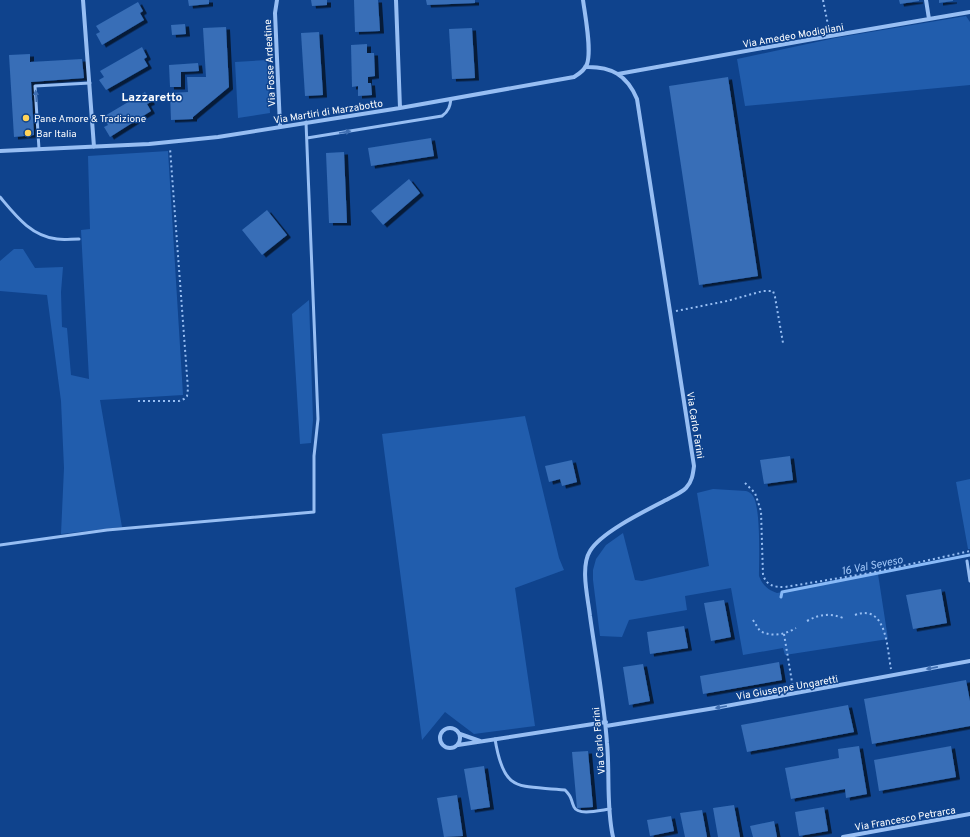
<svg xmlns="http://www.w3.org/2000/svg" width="970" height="837" viewBox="0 0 970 837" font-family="Overpass,sans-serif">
<defs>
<filter id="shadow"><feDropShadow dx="4" dy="2.5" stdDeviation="0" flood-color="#0009"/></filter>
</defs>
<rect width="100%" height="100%" fill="#0f438d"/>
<path fill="#215dad" d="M966 16 970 22V85L745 106 737 59 835 38Z
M267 60 270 113 238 118 235 62Z
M168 151 183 395 100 400 122 527 61 534 64 468 61 401 47 295 0 291V261L14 249H23L35 268 63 267 61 292 62 327 67 328 71 375 89 379 81 230 90 229 88 156Z
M309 300 313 420 311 443 300 444 292 314Z
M525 416 559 558 564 570 515 588 535 726 474 734 445 712 422 740 382 434Z
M970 479V549H968L956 482Z
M713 489 746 491C749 492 751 493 753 496 761 509 759 559 759 576 763 586 768 590 777 593L878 574 888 639 785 655 783 648 743 655 731 588 685 596 687 610 629 620 622 637 600 636 593 580V570L596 559 606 545 623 533 635 580 642 581 709 566 697 493Z"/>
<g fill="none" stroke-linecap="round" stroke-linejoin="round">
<path stroke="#88b9f7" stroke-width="3" d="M781 597 782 592 970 555"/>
</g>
<path fill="#376eb7" filter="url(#shadow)" d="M188 0H209V4L189 6Z
M311 0H327V5L312 6Z
M354 0H378L380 31 355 32Z
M426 0H475V3L427 5Z
M899 0H919V1L900 4Z
M939 0H953V1L939 3Z
M138 2 143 11 140 13 144 20 102 45 96 34 100 32 96 26Z
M185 24 186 34 172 35 171 25Z
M226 27 229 87 193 117V119L171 120 170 93 188 92 187 77H206L203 28Z
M472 28 475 78 452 79 449 29Z
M319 32 323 95 305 96 301 33Z
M367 44V53H374L375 76 368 77V83H371L372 95 358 96V86L352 87 351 45Z
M142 47 147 57 144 59 148 66 106 90 99 80 104 77 100 71Z
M30 54V62L82 59 84 78 31 82 34 135 14 137 9 55Z
M198 63 199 71 181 72V87H170L169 65Z
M728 77 758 276 699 285 669 86Z
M145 92 151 102 147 104 151 111 110 137 104 127 108 125 103 117Z
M431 138 434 156 371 166 368 148Z
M344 152 347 223H329L326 153Z
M409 179 420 193 383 225 371 211Z
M267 210 287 235 262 255 242 230Z
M790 456 793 480 764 484 760 460Z
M572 460 577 482 562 486 560 479 549 482 545 466Z
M941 589 947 623 913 629 906 595Z
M724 600 731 637 711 641 704 603Z
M684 626 688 648 650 654 647 632Z
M779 662 782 680 703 694 700 676Z
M643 664 650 701 629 705 623 667Z
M966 680 970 701V726L872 744 864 699Z
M848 705 854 732 747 752 741 725Z
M859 746 867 794 846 798 845 789 791 799 785 768 839 758 838 749Z
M951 746 956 777 879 791 874 760Z
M588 751 593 807 577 808 572 752Z
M484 766 490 807 471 810 464 769Z
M457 795 463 836 444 837 437 798Z
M734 805 740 837H718L713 808Z
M824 807 828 831 799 836 795 812Z
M702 810 707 837H685L680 813Z
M671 816 674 831 650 836 647 820Z
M774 821 777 837H753L750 826Z"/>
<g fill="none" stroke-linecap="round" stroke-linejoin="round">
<path stroke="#97bef3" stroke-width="2" stroke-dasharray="2 3" stroke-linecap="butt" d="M823 0 829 30
M676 311 727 301 763 291H773L775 297 783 343
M138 401H179L184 399 187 396 188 389 170 148
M745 483 755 493 761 511 763 575C767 586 774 587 785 587L870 573 970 551
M855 615C887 603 887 649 891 669
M753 620 760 631C772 637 784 635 796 628
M807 621C820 614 830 613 843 618
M784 634 793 688"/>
<path stroke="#97bef3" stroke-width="3" d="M307 138 442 116C449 111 450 106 451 99
M39 149 35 86 90 83
M0 197C16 216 31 236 57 239 64 240 71 239 79 239
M0 545 107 530 314 512V456L318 419 306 122
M967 561 970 581
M495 739C504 794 518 785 565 790 573 798 570 798 574 807 578 816 601 810 610 809"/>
<path stroke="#97bef3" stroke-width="4" d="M83 0 94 147
M277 0 275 13 280 126
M396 0 400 108
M926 0 929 19
M585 67C611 66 627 75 637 99L694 466C693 474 692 482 686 488 681 493 673 496 668 499 647 510 601 532 590 551 580 567 588 598 590 616 596 659 604 701 607 743 610 774 606 806 613 837
M618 74 830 36 970 12
M0 151 149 144 218 137 400 108 574 77C579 74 585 70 587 64 592 50 585 15 583 0
M606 726 715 708 970 661
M440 738a10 10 0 1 1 20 0a10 10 0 1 1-20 0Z
M460 734 480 741
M458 745 606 722
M843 837 970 814"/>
</g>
<defs><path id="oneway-solid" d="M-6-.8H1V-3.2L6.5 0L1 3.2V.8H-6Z"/></defs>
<g fill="#3f6eb1">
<use href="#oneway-solid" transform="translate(36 96) rotate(-94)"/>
<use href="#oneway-solid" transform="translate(345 132) rotate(-9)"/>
<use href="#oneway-solid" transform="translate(932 668) rotate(169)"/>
<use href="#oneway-solid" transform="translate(721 707) rotate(170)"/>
</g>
<g fill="#ffd359" stroke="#0f438d" stroke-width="1.5">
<circle cx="26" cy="118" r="4"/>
<circle cx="28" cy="133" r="4"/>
</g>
<g text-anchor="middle" stroke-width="3" stroke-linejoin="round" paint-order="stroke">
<g font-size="10" fill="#fff" stroke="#0f438d">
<text transform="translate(793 35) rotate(-10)" y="4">Via Amedeo Modigliani</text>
<text transform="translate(269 63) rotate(-93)" y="4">Via Fosse Ardeatine</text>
<text transform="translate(328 111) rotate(-9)" y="4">Via Martiri di Marzabotto</text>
<text transform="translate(696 425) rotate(81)" y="4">Via Carlo Farini</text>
<text transform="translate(787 687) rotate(-10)" y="4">Via Giuseppe Ungaretti</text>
<text transform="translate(598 741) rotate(-95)" y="4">Via Carlo Farini</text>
<text transform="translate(905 818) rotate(-10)" y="4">Via Francesco Petrarca</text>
</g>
<g font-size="10" fill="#fff" stroke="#0f438d" text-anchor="start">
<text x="34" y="122">Pane Amore &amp; Tradizione</text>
<text x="36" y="137">Bar Italia</text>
</g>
<g font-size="11" font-style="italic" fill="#a3c9fa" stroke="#0f438d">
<text transform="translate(872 565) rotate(-11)" y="4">16 Val Seveso</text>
</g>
<g font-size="12" font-weight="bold" fill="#fff" stroke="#0f438d">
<text x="152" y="101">Lazzaretto</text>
</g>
</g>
</svg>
